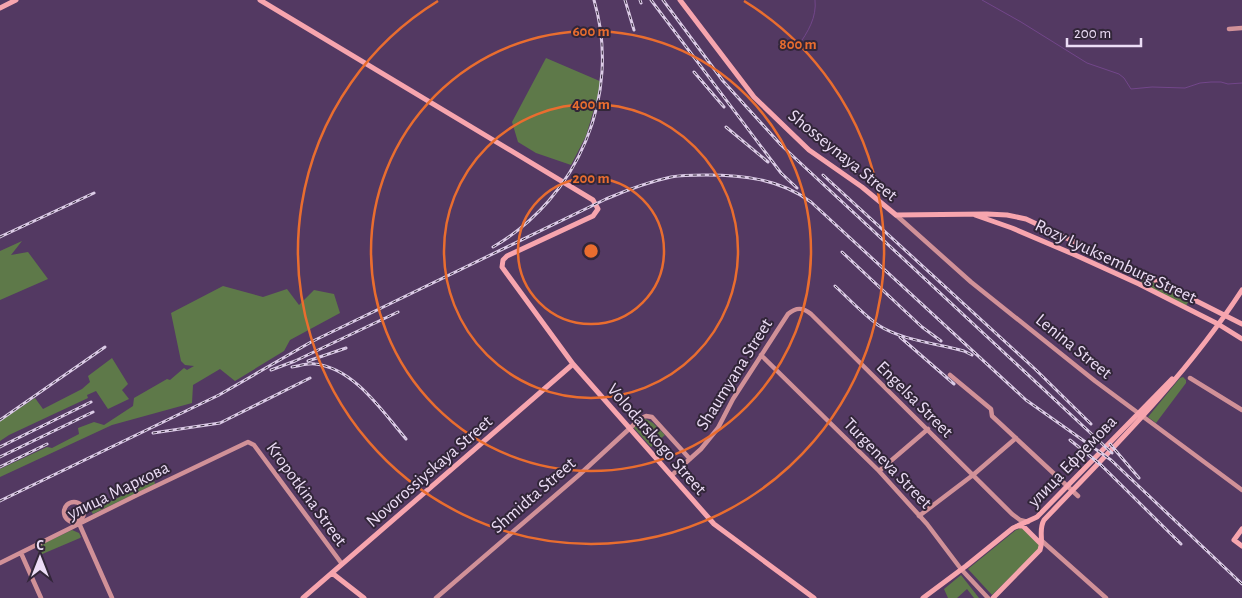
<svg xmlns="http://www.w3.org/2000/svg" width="1242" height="598" viewBox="0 0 1242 598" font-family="'Alegreya Sans',sans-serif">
<rect width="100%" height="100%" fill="#533962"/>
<path fill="#5e7949" d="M546 58 602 82 586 136 571 165 536 153 518 142 512 122Z
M22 241 11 255 28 252 48 279 0 300V251Z
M1142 277 1189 300 1186 306 1141 284Z
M223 286 263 297 287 289 299 305 314 290 334 294 340 313 290 340 284 351 235 381 220 369 193 385 192 403 112 425 0 477V469L47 447 52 448 79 434 78 428 94 422 104 425 133 406 134 398 167 379 170 380 184 368 187 370 194 366 185 365 181 361 171 313Z
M112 358 128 384 122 390 129 399 108 409 96 391 87 395 88 398 9 435 0 441V421L35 398 43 409 82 389 90 382 88 376Z
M1183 377 1186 380V383L1156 423 1148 417 1180 378Z
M646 419 653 423 665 435 651 447 633 427 641 420Z
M154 480 155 484 93 514 91 511Z
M1022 528 1039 544V549L992 595 968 569 1016 530Z
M72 530 79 533 81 537 80 538 40 555 36 547Z
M961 575 979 598H974L967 589 957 598H948L944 589Z"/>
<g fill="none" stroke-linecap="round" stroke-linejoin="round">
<path stroke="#72468a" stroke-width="1" d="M982 0 1021 22 1087 63 1119 74 1124 78 1131 89 1152 87 1185 88 1200 83 1211 82H1221L1228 84 1242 83
M798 46C808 32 817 17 815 0"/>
<path stroke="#d19198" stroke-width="4.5" d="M1229 29 1242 28
M896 215 971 282 1095 381 1242 490
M761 355 879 471 927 524 961 569 988 598
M950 375 991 409 992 416 1078 496
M1190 378 1242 410
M879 471 928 429
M672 475 701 449 718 428 733 399 788 314C796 307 803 307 811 314L1012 514 1020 520 1028 522
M64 512a10 10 0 1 1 20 0a10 10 0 1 1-20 0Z
M919 516 973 475 1016 438
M78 521 112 598
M1042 541 1106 598
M21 553 41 598
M0 563 137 495 248 442 254 445 342 564
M436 598 579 475 641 418 646 416 652 417 690 459"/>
<path stroke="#f7a5ae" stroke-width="5" d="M260 0 593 200 598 209 593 216 507 256 503 260 502 267 573 364 714 524 814 598
M680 0 754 97 809 150 862 187 896 215 987 214 1007 215 1026 219 1141 273 1242 324
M0 8 16 0
M975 215 1012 228 1073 254 1139 284 1218 324 1242 339
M1017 526H1023L1041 544
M1242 529 1234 540 1242 546
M332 573 364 598
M303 598 573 364
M923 598 966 566 1013 528 1037 517 1172 379
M993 598 1040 550C1044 540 1038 530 1044 520 1114 447 1187 375 1242 290"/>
<defs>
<path id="rail" d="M625 0 634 30
M640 0 641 3
M651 0 781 173 797 188
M663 0 723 81 781 145 1112 453
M694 72 724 107
M726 127 768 162
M823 175 1035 369 1091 424
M0 237 94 193
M493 247C578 198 622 95 594 0
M842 252 922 327 941 341
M835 286C849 299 863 314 878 325 903 341 936 343 964 351L972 355
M900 337 954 384
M308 361 346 348
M292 367C299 366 307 363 315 364 354 368 382 411 406 439
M271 370 295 361 398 312
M0 420 105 347
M153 433 220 423 310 378
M1070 440 1101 465 1181 544
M1110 444 1139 478
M0 447 91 402
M0 457 93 412
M0 467 47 444
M0 501 219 395 311 342 606 199C627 190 648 182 671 177 682 175 694 175 706 175 743 175 780 179 811 202L1026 400 1111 460 1242 584"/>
</defs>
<use href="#rail" stroke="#dbcbe6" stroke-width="3"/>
<use href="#rail" stroke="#322639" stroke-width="1" stroke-dasharray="4" stroke-linecap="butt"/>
</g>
<g fill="none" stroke="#e96d2f" stroke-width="2.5">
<circle cx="591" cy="251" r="73"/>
<circle cx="591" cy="251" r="147"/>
<circle cx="591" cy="251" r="220"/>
<path d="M744 1A293 293 0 1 1 438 1"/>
</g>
<g text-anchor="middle" stroke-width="4" stroke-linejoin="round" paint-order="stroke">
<g font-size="18" fill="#ecddf6" stroke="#322639">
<text transform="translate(843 155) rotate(39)" y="6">Shosseynaya Street</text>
<text transform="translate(1116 261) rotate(25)" y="6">Rozy Lyuksemburg Street</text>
<text transform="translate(1074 346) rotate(39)" y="6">Lenina Street</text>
<text transform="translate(734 374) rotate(-58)" y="6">Shaumyana Street</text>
<text transform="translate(915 399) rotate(45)" y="6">Engelsa Street</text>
<text transform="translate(657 439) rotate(49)" y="6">Volodarskogo Street</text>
<text transform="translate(1072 461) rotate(-46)" y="6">улица Ефремова</text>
<text transform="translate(888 463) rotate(46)" y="6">Turgeneva Street</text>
<text transform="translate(429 471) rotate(-41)" y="6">Novorossiyskaya Street</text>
<text transform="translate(118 490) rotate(-26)" y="6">улица Маркова</text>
<text transform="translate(307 494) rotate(54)" y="6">Kropotkina Street</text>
<text transform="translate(533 495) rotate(-41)" y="6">Shmidta Street</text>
</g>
</g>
<circle cx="591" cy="251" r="8" fill="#e96d2f" stroke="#322639" stroke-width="2.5"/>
<g font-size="15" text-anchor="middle" font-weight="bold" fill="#e96d2f" stroke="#322639" stroke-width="4" stroke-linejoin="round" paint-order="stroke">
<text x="591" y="36">600 m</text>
<text x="798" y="49">800 m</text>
<text x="591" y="109">400 m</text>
<text x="591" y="183">200 m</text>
</g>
<g transform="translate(40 558)" stroke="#322639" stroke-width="4" paint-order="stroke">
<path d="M0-4L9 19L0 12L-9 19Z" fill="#ecddf6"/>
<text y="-8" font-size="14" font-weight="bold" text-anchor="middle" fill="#ecddf6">С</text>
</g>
<path d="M1067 38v8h74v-8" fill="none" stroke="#ecddf6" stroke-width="2.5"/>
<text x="1074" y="38" font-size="15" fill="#ecddf6" stroke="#322639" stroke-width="4" paint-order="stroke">200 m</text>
</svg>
